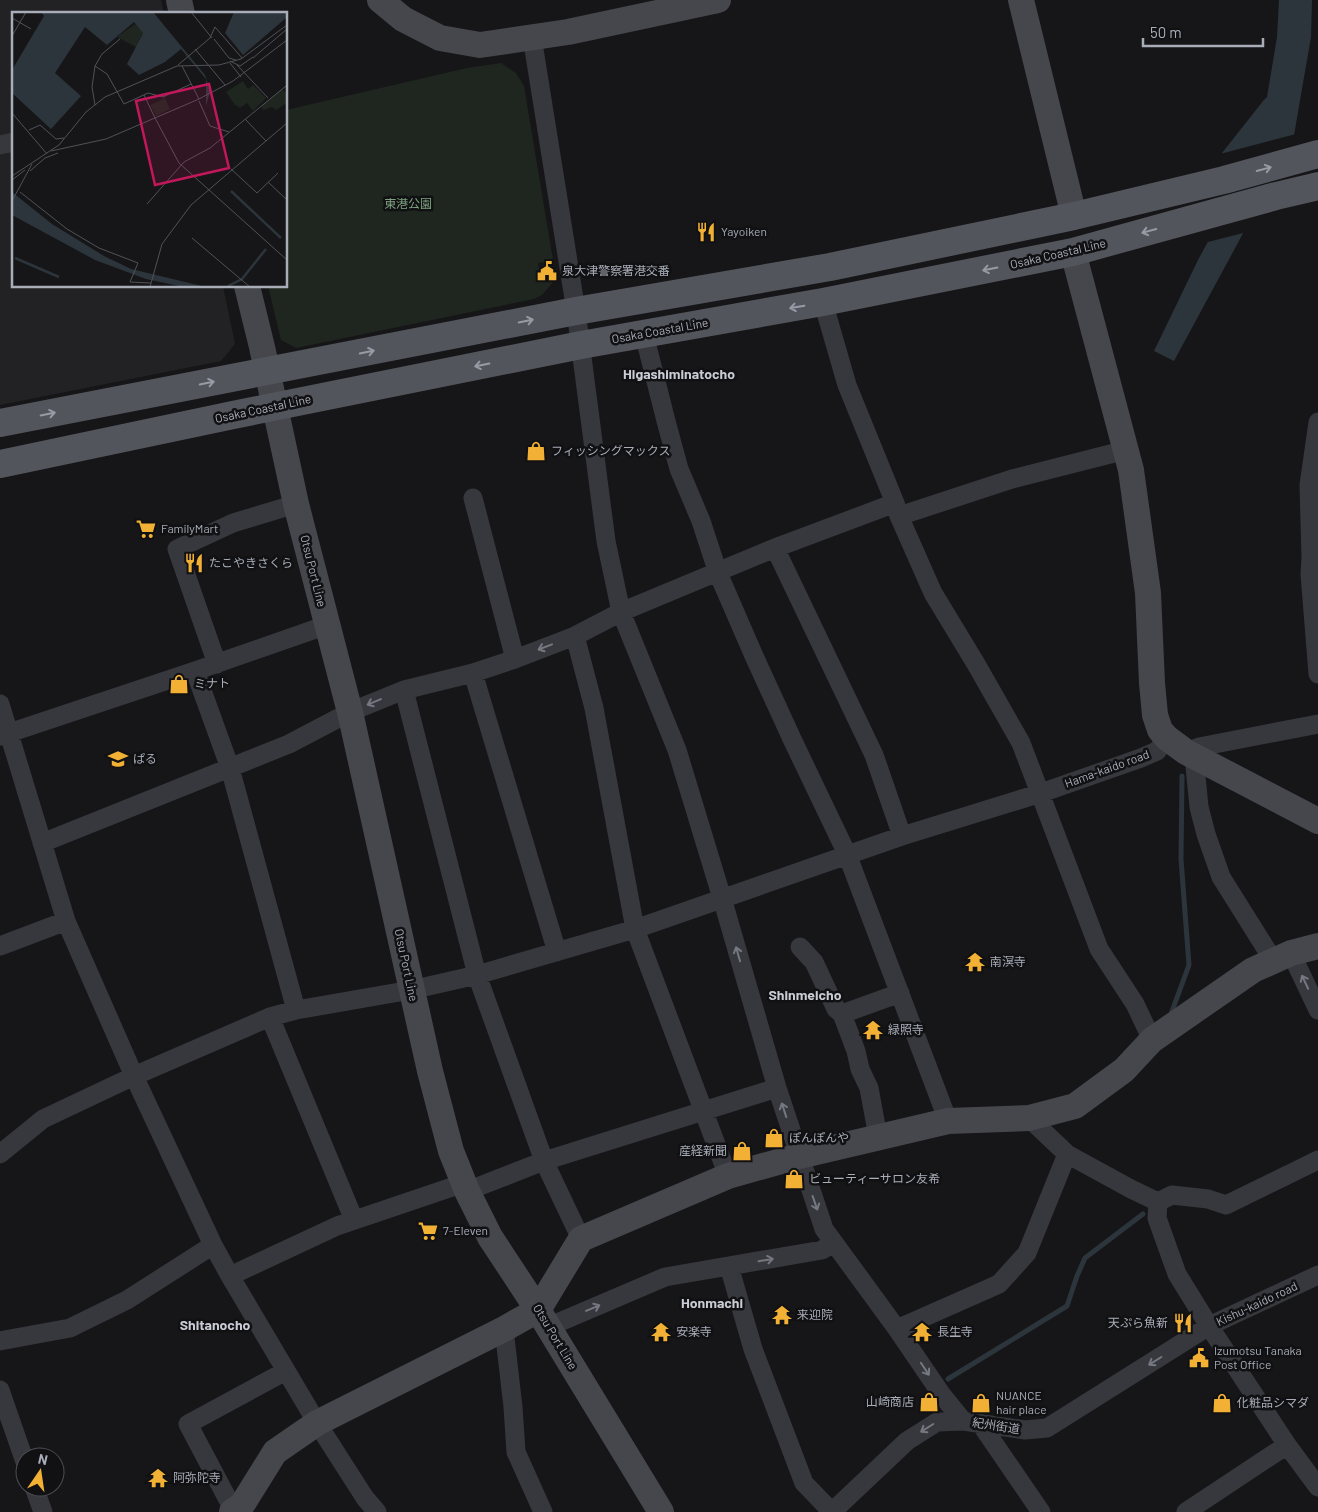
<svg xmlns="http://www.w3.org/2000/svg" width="1318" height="1512" viewBox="0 0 1318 1512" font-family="Barlow,'Noto Sans JP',sans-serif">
<rect width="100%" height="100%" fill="#161618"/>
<path fill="#222225" d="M0 0H161L164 14H14V286H223L235 344 221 361 0 405Z"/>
<path fill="#1e261f" d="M501 63 516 73 524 86 553 260 538 263 541 282 554 281 542 295 534 299 296 348 281 340 268 286H286V110L467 68Z"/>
<path fill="#2c353c" d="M1279 0H1312L1311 37 1293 141 1174 361 1154 351 1198 260 1232 197 1222 153 1263 101 1267 97 1277 37Z"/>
<path fill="#161618" d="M1296 134 1295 143 1247 232 1204 243 1229 196 1220 154Z"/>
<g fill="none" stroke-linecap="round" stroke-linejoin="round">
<path stroke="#2c353c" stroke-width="5" d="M1171 1014 1189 965 1181 859 1182 776
M948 1379 1067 1306 1077 1276 1085 1258 1143 1214"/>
<path stroke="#37383d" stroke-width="19" d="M532 37 576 311 606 541 621 612 677 750 722 898 777 1088 824 1229 897 1329 942 1395 963 1421
M0 145 14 142
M823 302 847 385 895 503 899 516 933 593 976 664 1021 743 1099 949 1135 1004 1152 1040
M644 334 666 421 679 469 701 521 718 573 754 656 792 739 847 854 948 1121
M1318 422 1309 485 1311 558 1310 574 1318 674
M473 498 515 659
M899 516 1012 479 1126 450
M775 548 874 755 902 836
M575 636 594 708 635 929 728 1176
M217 664 177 549 233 523 296 504
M195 671 230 768 296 1010
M473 673 557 952
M404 690 477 975 544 1161 581 1239
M0 704 66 921 134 1076 213 1245 230 1276 317 1423 365 1498 377 1512
M0 736 195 671 327 625
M1186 752 1199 747 1318 724
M1194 756 1199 807 1206 834 1221 877 1273 960
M42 843 289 744 350 712 404 690 473 673 515 659 575 636 621 612 775 548 895 503
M0 946 66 921
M800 947 814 962 836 1009 842 1014 856 1051 860 1069 869 1088 878 1137
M1291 953 1318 1010
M842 1014 900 993
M270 1017 354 1220
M1029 1118 1067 1154 1131 1189 1158 1202
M0 1154 43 1119 134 1076 270 1017 296 1010 411 990 477 975 635 929 902 836 1041 793 1141 758 1157 751 1167 738
M467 1191 544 1161 777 1088
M1158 1202 1157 1218 1177 1274 1209 1326 1287 1445 1318 1487
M1158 1202 1172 1195 1208 1199 1226 1205 1318 1160
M729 1266 753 1349 804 1483 832 1512
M230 1276 337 1226 464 1183
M548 1327 665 1277 822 1250 833 1243
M504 1329 513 1407 516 1452 543 1512
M897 1329 999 1284 1027 1253 1067 1154
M0 1341 70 1328 127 1300 213 1245
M0 1390 25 1462
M980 1423 1041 1512
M34 1487 43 1512
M234 1511 188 1424 286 1371
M832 1512 907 1441 937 1422 963 1421 1025 1430 1047 1428 1209 1326 1318 1275
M1186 1512 1287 1445"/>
<path stroke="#45474d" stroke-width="26" d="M179 0 182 14
M380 0 403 19 440 38 480 45 568 32 718 0
M1021 0 1074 216
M1073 252 1131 470 1148 593 1152 683 1155 715 1160 730 1167 738 1186 752 1318 821
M247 286 262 347 296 504 350 712 430 1071 451 1151 467 1191 490 1237 538 1310 661 1512
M232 1512 242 1505 275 1452 317 1423 504 1329 538 1310 581 1239 728 1176 799 1156 948 1121 1029 1118 1075 1106 1124 1070 1152 1040 1253 970 1291 953 1318 946"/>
<path stroke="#53555c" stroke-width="28" d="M0 423 576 311 830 267 1074 216 1224 180 1318 154
M0 464 233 415 581 345 823 302 1073 252 1276 196 1318 186"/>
</g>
<defs><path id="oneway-shaft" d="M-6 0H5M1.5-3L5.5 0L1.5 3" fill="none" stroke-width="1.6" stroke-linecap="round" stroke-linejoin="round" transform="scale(1.25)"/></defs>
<g stroke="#979ba6">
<use href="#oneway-shaft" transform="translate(1264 169) rotate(-15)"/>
<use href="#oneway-shaft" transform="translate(1149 231) rotate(165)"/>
<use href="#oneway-shaft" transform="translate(990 269) rotate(169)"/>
<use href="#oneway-shaft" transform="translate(797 307) rotate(170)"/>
<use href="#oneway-shaft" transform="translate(526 321) rotate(-11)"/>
<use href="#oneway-shaft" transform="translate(367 352) rotate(-11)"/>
<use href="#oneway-shaft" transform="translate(482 365) rotate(169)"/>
<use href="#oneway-shaft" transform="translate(207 383) rotate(-11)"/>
<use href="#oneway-shaft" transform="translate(48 414) rotate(-11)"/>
</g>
<g stroke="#757881">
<use href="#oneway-shaft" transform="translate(545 647) rotate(159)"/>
<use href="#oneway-shaft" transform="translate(374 702) rotate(157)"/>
<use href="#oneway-shaft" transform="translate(738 954) rotate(-106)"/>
<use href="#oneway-shaft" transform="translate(1305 982) rotate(-115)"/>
<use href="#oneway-shaft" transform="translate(784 1110) rotate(-108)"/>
<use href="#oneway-shaft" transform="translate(815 1203) rotate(71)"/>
<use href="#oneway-shaft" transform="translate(766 1260) rotate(-10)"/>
<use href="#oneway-shaft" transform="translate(593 1308) rotate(-23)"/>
<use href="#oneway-shaft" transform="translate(1155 1361) rotate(148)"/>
<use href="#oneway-shaft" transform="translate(925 1369) rotate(56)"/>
<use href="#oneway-shaft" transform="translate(927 1428) rotate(148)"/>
</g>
<defs>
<symbol id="restaurant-bare" viewBox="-9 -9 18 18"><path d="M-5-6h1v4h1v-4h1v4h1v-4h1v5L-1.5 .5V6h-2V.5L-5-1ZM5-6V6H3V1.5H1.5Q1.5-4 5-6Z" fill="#f2b134" stroke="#111113" stroke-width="2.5" paint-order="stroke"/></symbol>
<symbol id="civic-bare" viewBox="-9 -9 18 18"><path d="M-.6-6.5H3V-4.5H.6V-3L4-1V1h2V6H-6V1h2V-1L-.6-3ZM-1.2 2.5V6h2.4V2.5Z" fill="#f2b134" stroke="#111113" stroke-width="2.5" paint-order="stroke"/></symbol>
<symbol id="shop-bare" viewBox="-9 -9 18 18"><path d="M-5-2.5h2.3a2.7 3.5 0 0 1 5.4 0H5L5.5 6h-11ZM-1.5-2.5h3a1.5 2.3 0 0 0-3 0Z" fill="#f2b134" stroke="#111113" stroke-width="2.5" paint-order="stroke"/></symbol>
<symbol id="supermarket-bare" viewBox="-9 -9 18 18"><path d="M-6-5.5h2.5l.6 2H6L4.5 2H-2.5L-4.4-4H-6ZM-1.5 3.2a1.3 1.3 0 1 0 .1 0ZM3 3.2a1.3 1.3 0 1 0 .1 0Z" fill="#f2b134" stroke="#111113" stroke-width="2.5" paint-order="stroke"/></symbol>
<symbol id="school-bare" viewBox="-9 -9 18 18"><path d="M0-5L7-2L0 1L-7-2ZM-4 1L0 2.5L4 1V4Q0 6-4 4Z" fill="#f2b134" stroke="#111113" stroke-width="2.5" paint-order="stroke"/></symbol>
<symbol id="temple-bare" viewBox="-9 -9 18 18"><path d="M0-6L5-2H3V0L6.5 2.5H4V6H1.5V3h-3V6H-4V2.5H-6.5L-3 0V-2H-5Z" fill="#f2b134" stroke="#111113" stroke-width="2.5" paint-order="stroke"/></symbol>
</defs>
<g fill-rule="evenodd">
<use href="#restaurant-bare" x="692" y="218" width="28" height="28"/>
<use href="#civic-bare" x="533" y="257" width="28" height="28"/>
<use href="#shop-bare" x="522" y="437" width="28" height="28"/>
<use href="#supermarket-bare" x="132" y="515" width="28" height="28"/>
<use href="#restaurant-bare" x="180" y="549" width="28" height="28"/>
<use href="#shop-bare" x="165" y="670" width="28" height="28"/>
<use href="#school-bare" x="104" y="745" width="28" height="28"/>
<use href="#temple-bare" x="961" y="948" width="28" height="28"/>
<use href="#temple-bare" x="859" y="1016" width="28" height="28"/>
<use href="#shop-bare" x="760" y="1124" width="28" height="28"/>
<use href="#shop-bare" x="728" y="1137" width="28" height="28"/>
<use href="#shop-bare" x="780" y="1165" width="28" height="28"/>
<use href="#supermarket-bare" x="414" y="1217" width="28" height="28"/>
<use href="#temple-bare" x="768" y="1301" width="28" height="28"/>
<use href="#restaurant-bare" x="1169" y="1309" width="28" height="28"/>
<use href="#temple-bare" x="647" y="1318" width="28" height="28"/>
<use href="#temple-bare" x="908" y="1318" width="28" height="28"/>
<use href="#civic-bare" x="1185" y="1344" width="28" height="28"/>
<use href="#shop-bare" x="915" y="1388" width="28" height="28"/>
<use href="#shop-bare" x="967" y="1389" width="28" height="28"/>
<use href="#shop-bare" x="1208" y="1389" width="28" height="28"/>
<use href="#temple-bare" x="144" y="1464" width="28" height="28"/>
</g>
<g text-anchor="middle" stroke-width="5" stroke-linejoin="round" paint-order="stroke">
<g font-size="12" fill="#7fa381" stroke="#111113">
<text x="408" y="208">東港公園</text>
</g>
<g font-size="12" fill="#a8adb8" stroke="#111113" text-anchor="start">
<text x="721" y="236">Yayoiken</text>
<text x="562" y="275">泉大津警察署港交番</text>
<text x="551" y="455">フィッシングマックス</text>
<text x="161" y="533">FamilyMart</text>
<text x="209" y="567">たこやきさくら</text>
<text x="194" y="688">ミナト</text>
<text x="133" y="763">ぱる</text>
<text x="990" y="966">南溟寺</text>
<text x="888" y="1034">緑照寺</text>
<text x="789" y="1142">ぽんぽんや</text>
<text x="727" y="1155" text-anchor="end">産経新聞</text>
<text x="809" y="1183">ビューティーサロン友希</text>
<text x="443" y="1235">7-Eleven</text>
<text x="797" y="1319">来迎院</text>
<text x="1168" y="1327" text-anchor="end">天ぷら魚新</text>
<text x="676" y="1336">安楽寺</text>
<text x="937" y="1336">長生寺</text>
<text x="1214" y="1355">Izumotsu Tanaka<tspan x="1214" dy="14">Post Office</tspan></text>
<text x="996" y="1400">NUANCE<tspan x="996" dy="14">hair place</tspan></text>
<text x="914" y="1406" text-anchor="end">山崎商店</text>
<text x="1237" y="1407">化粧品シマダ</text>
<text x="173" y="1482">阿弥陀寺</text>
</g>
<g font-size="12" fill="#a8adb8" stroke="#111113">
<text transform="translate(1058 254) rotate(-13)" y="4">Osaka Coastal Line</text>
<text transform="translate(660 331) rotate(-10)" y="4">Osaka Coastal Line</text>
<text transform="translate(263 409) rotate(-12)" y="4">Osaka Coastal Line</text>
<text transform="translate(313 571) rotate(76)" y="4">Otsu Port Line</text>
<text transform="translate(1107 769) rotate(-20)" y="4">Hama-kaido road</text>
<text transform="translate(406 965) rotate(78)" y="4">Otsu Port Line</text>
<text transform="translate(1257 1304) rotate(-25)" y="4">Kishu-kaido road</text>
<text transform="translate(555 1337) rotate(59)" y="4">Otsu Port Line</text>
<text transform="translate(996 1426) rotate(9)" y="4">紀州街道</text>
</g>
<g font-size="14" font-weight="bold" fill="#c9ccd4" stroke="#111113">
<text x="679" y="379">Higashiminatocho</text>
<text x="805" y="1000">Shinmeicho</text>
<text x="712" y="1308">Honmachi</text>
<text x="215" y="1330">Shitanocho</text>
</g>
</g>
<g transform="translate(12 12)">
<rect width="275" height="275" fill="#161618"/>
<path d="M123 12 131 20 124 35 105 25ZM231 69 236 77 241 73 254 86 241 99 235 91 228 96 223 93 214 80ZM270 77 275 82V91L264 98 260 95 251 98 249 94ZM153 86 158 97 144 104 138 93Z" fill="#1e261f"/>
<path d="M29 0H141L193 63 198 80 194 94V67L169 37 153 50 127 63 115 52 131 21 122 10 95 33 73 15 43 61 69 84 39 117 0 81V58L32 4ZM222 0H275V5L231 43 213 21ZM0 180 40 212 92 244 119 257 194 275H172L134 267 83 248 0 203Z" fill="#2c353c"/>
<path fill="none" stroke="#2c353c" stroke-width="2.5" d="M219 179 269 226M3 246 47 265M216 274 230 267 254 237"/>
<path fill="none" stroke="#505258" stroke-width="1" d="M179 0 200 26M0 6 19 17M0 24 14 0M202 27 217 46 224 48M183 37 213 73M241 46 275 17M218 49 228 54 241 45M218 51 229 65M166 53 198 26 203 15 230 46M225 53 256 86M83 54 95 62 112 92 136 81 151 85 179 72M170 54 187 87M132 83 143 106M187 89 198 114 217 120M83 93 80 75 83 54 90 42 108 27M0 101 35 142M143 106 167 151 275 248M233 107 254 129M17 118 28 113 44 127 52 126M39 139 94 127 187 87 221 69 275 28M219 157 245 181 266 161M18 159 33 146 46 141M0 164 47 133 74 100 93 85 165 54 207 53 229 47 275 13M0 168 13 158M256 170 275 188M8 180 55 217 87 236 126 251 118 270 139 271M0 189 20 152M135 192 172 150 198 136 274 74M180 226 238 275M138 275 150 232 179 193 275 111"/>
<path fill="#c2185b" fill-opacity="0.15" stroke="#c2185b" stroke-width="2.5" d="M197 72 217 156 143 173 124 89Z"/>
<rect width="275" height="275" fill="none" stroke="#a8adb8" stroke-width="2.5"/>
</g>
<g transform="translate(40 1472) rotate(13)"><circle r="24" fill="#111113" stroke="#4d4f55"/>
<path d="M0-4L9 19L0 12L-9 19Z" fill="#f2b134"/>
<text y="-8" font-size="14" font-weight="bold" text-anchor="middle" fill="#a8adb8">N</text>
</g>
<path d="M1143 38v8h120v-8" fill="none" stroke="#a8adb8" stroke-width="2.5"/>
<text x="1150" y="38" font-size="15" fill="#a8adb8" stroke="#111113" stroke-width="4" paint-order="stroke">50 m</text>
</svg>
